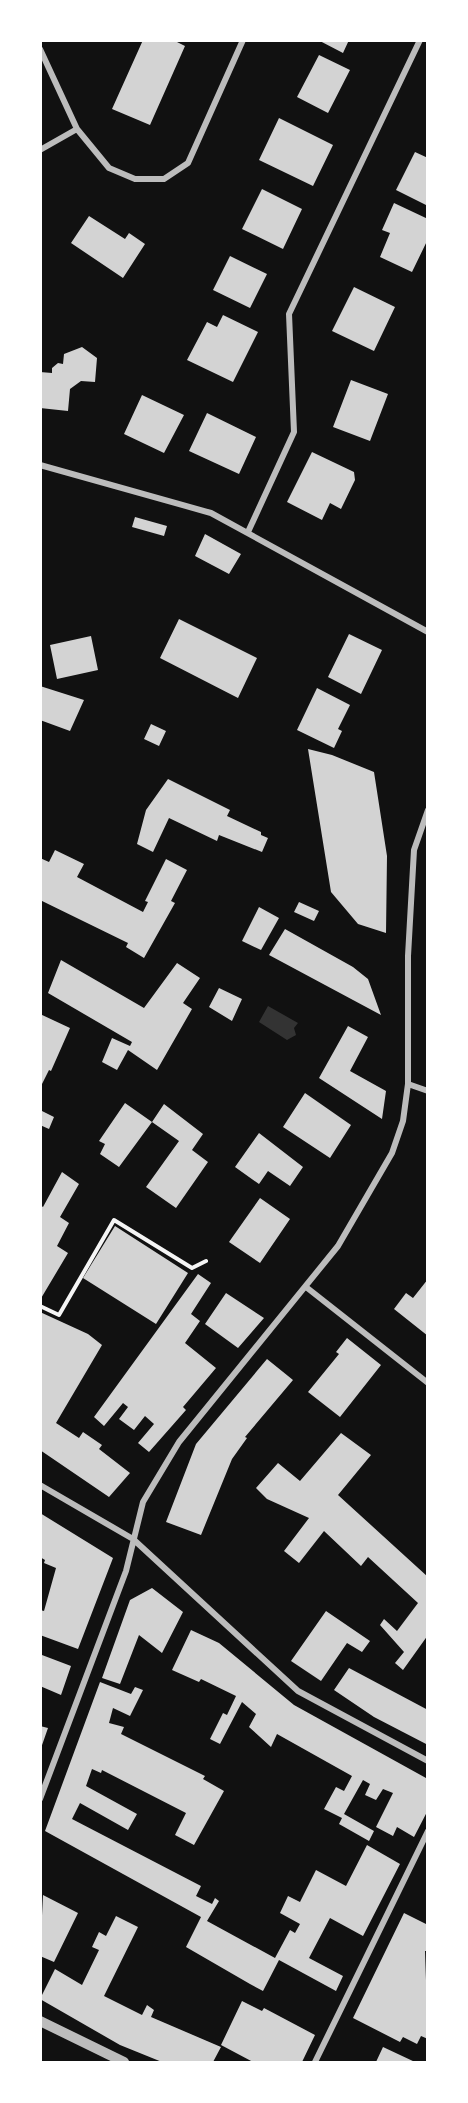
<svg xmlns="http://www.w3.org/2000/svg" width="468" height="2103" viewBox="0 0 468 2103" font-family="Merriweather,serif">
<rect width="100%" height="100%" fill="#111"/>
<path fill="#333" d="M268 1006 298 1023 294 1028 296 1035 287 1040 259 1022Z"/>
<path fill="#d3d3d3" d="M143 40H173L185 46 150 125 112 109Z
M318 40H349L343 53Z
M319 55 350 70 328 113 297 97Z
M279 118 333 145 313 186 259 160Z
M415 152 428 158V206L396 190Z
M262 189 302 209 283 249 242 229Z
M394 203 428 219V239L412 272 380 257 390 233 382 230Z
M89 216 125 239 129 233 145 244 123 278 71 243Z
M230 256 267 274 250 308 213 290Z
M354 287 395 307 374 351 332 331Z
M223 315 258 332 233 382 187 360 207 322 217 327Z
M82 347 97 358 95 382 81 381 70 389 68 411 40 408V372L52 373V368L58 363 63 364 64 354Z
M351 380 388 394 370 441 333 427Z
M142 395 184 415 164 453 124 434Z
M207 413 256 437 239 474 189 451Z
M312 452 354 472 355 480 341 509 330 503 322 520 287 502Z
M135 517 167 526 164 536 132 527Z
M205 534 241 554 229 574 195 556Z
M179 619 257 658 238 698 160 658Z
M349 634 382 650 361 694 328 677Z
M91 636 98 670 57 679 50 645Z
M40 686 84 700 70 731 40 720Z
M317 688 350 705 338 729 342 731 334 748 297 730Z
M151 724 166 731 159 746 144 739Z
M308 749 332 755 374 772 387 856 386 933 358 924 331 892Z
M168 779 230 810 227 816 261 832V835L268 838 262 852 219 835 217 841 169 818 153 852 137 844 146 810Z
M55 850 84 864 77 877 143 912 148 902 145 901 166 859 187 870 171 901 175 903 144 958 126 947 128 943 40 900V858L49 862Z
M299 902 319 911 314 921 294 912Z
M259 907 279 918 261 950 242 941Z
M285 929 353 967 368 979 381 1015 269 955Z
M61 960 144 1008 177 963 200 978 183 1003 192 1009 157 1070 128 1050 117 1070 102 1062 112 1038 130 1046 132 1042 48 993Z
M219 988 242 999 232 1021 209 1007Z
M40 1014 70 1028 51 1071 49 1070 40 1088Z
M348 1026 368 1037 350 1071 386 1091 382 1119 319 1078Z
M305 1093 351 1125 330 1158 283 1127Z
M125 1103 152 1122 119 1167 100 1154 105 1144 99 1141Z
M164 1104 203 1134 192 1150 208 1162 176 1208 146 1187 179 1141 152 1122Z
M40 1110 54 1117 49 1129 40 1125Z
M259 1133 303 1167 290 1186 268 1171 259 1184 235 1167Z
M62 1172 79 1184 60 1217 69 1223 57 1246 68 1253 40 1300V1205L43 1207Z
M260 1198 290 1219 260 1263 229 1242Z
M115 1226 188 1273 156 1324 83 1278Z
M198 1274 211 1283 191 1314 200 1321 185 1343 216 1368 183 1407 186 1410 149 1452 138 1443 154 1424 145 1416 134 1430 119 1419 128 1407 123 1403 104 1426 94 1417Z
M428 1279V1336L394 1309 406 1293 413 1298Z
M226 1293 264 1318 238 1348 205 1324Z
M40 1312 88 1334 102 1345 56 1423 79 1438 83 1432 102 1445 99 1449 130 1473 109 1497 40 1450Z
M347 1338 381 1365 340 1417 308 1392 339 1354 336 1352Z
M267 1359 293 1380 245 1437 247 1438 232 1459 201 1535 166 1522 196 1444Z
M341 1433 371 1455 338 1495 428 1577V1635L403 1670 395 1663 404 1652 380 1625 384 1619 397 1631 418 1603 368 1557 361 1566 324 1531 299 1563 284 1551 309 1518 267 1499 256 1488 278 1463 300 1481Z
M40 1513 113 1558 78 1649 40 1635V1610L44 1611 56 1568 44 1563 45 1560 40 1557Z
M152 1588 183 1612 162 1653 139 1635 120 1684 102 1678 130 1600Z
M326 1611 370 1641 362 1652 347 1643 321 1681 291 1661Z
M191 1630 219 1643 294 1705 426 1778 428 1810 414 1837 397 1827 393 1836 376 1827 393 1793 383 1789 376 1800 365 1795 370 1784 363 1780 344 1814 374 1831 369 1841 339 1824 342 1818 324 1809 336 1787 344 1791 352 1776 277 1734 271 1747 249 1727 256 1714 242 1702 220 1744 210 1739 223 1713 227 1715 236 1696 201 1679 199 1682 172 1670Z
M42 1655 71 1666 61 1695 40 1686Z
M349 1668 428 1710V1745L374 1717 334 1690Z
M100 1682 131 1694 135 1687 143 1690 130 1716 113 1708 109 1723 124 1727 121 1734 205 1776 203 1779 224 1791 194 1845 175 1835 186 1813 102 1770 101 1773 92 1769 86 1786 137 1814 128 1830 80 1803 72 1819 201 1886 196 1896 212 1904 215 1898 219 1901 207 1921 275 1958 290 1930 295 1933 300 1924 280 1913 288 1896 300 1902 316 1870 346 1886 367 1845 400 1864 363 1936 330 1918 309 1958 343 1976 336 1991 279 1960 263 1991 250 1984 186 1947 201 1917 45 1831Z
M40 1726 48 1728 41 1748H40Z
M43 1895 78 1913 54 1962 40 1956Z
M404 1913 428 1925V1951H425L428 2039 421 2036 417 2044 403 2037 400 2042 353 2018Z
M116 1916 138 1927 104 1996 142 2015 147 2005 154 2010 151 2017 221 2047 213 2062H162L120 2045 40 1999 55 1969 82 1985 99 1950 92 1947 99 1932 106 1936Z
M242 2001 262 2011 264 2008 315 2035 302 2062H253L221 2045Z
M383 2047 415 2062H376Z"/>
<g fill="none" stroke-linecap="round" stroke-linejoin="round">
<path stroke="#f5f5f5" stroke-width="4" d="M40 1306 59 1315 114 1220 192 1268 206 1261"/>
<path stroke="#bcbcbc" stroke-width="6" d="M40 49 77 129
M40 150 77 129 109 168 135 179H164L188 163 243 40
M40 465 211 513 428 632
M248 532 294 432 289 314 420 40
M408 1084 428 1091
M306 1287 428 1383
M40 1485 133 1539 298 1691 428 1761
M40 1799 126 1571 143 1502 179 1442 338 1246 392 1153 403 1121 408 1084V956L414 850 428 810
M315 2062 428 1831"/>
<path stroke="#bcbcbc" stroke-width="10" d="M40 2021 124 2062"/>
</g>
<rect width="468" height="2103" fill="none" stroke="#ffffff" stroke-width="84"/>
</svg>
